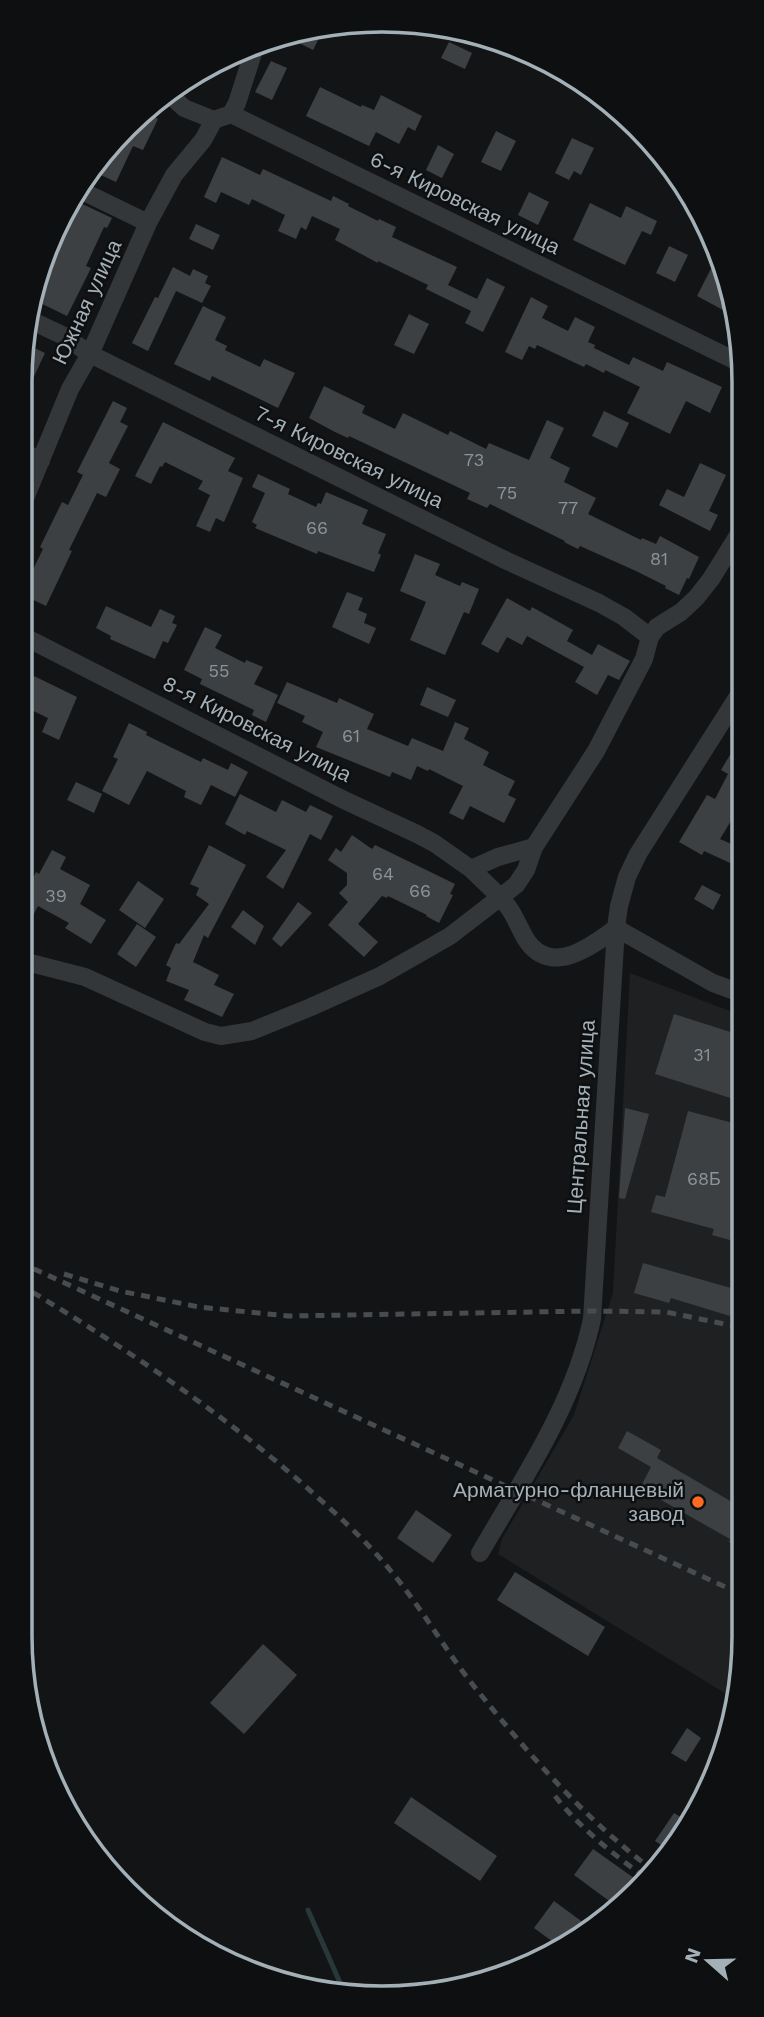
<svg xmlns="http://www.w3.org/2000/svg" width="764" height="2017" viewBox="0 0 764 2017" font-family="'Work Sans',sans-serif">
<rect width="100%" height="100%" fill="#131415"/>
<path fill="#1f2022" d="M630 973 743 1016 745 1635 736 1700 498 1554 502 1539 574 1415 613 1293Z"/>
<g fill="none" stroke-linecap="round" stroke-linejoin="round">
<path stroke="#28383a" stroke-width="5" d="M308 1910 345 1994"/>
</g>
<path fill="#3d4043" d="M325 26 313 50 289 38Z
M449 42 472 53 465 69 441 58Z
M271 61 287 68 272 100 255 92Z
M320 87 361 107 362 105 374 110 381 95 422 116 415 131 408 127 399 144 376 132 369 146 306 116Z
M149 113 158 119 143 150 133 146 116 182 90 170 94 161Z
M496 131 516 141 501 171 481 162Z
M572 138 594 148 581 175 574 171 569 180 555 173Z
M438 145 454 154 442 178 426 170Z
M222 157 260 175 263 169 331 201 333 196 349 204 348 206 378 221 379 219 396 227 392 237 457 267 448 285 477 299 487 278 505 287 483 332 465 323 471 311 426 289 428 285 378 261V263L335 240 340 229 312 216 306 230 301 227 296 239 278 231 285 215 252 199 249 205 221 192 216 203 204 197Z
M529 192 549 202 538 225 518 215Z
M76 201 112 218 107 228 104 227 86 266 91 268 67 316 30 298 32 288 47 257 49 258Z
M590 203 621 218 626 206 657 221 651 235 642 231 625 265 573 240Z
M196 224 220 235 213 250 189 239Z
M669 246 688 255 675 282 656 273Z
M718 255 734 308 736 317 697 296Z
M173 267 190 276 193 269 208 276 205 283 211 286 202 303 176 291 148 351 132 343 155 297 158 298Z
M531 297 548 306 542 318 568 331 575 317 595 327 588 342 595 345 594 348 629 365 633 357 663 371 667 362 722 387 710 413 686 401 670 434 627 413 640 387 605 370 604 373 586 364 584 367 537 345 535 349 529 346 522 360 505 352Z
M203 306 226 317 215 340 227 346 225 350 260 367 264 359 295 373 278 408 212 376 210 381 174 364Z
M409 314 429 324 414 354 394 345Z
M24 343 45 353 30 385 20 379Z
M324 386 365 406 362 413 395 429 403 413 448 435 450 431 486 449 489 443 529 460 547 420 564 428 550 458 570 468 564 482 596 498 588 514 641 540 642 538 656 544 660 536 699 557 689 579 687 578 679 595 665 588 666 586 636 571 580 546 578 549 564 542 565 541 490 504 487 508 467 499 470 493 349 436 348 438 335 432 309 418Z
M113 401 127 408 120 422 128 426 109 463 120 469 106 497 97 493 69 550 72 551 46 606 21 594 43 549 40 547 62 502 68 505 83 475 77 472Z
M604 411 629 423 617 448 592 436Z
M163 422 235 458 228 471 243 478 224 522 216 518 210 532 196 526 210 495 198 489 203 481 165 462 162 467 160 466 151 484 135 476Z
M700 463 726 475 709 511 718 515 710 531 659 505 667 489 684 497Z
M258 474 290 489 288 494 316 507 318 503 321 504 326 492 368 510 362 524 386 534 378 553 381 555 374 572 318 551 317 554 255 528 257 525 252 522 265 493 252 487Z
M415 554 440 564 435 575 460 586 462 582 479 589 469 614 464 612 445 655 410 640 426 602 400 591Z
M347 592 363 598 358 610 367 614 364 623 376 628 369 644 332 627Z
M507 598 530 611 532 607 573 630 567 641 592 655 598 644 630 661 619 680 608 675 597 695 575 682 584 667 527 636 522 645 507 637 498 653 481 644Z
M106 606 151 627 160 609 175 616 172 623 177 625 168 643 163 641 155 659 110 639 111 636 96 628Z
M205 627 222 635 215 648 245 663 246 660 263 667 254 684 278 695 266 722 252 715 254 710 200 684 202 679 184 670Z
M34 676 77 697 59 740 42 732 48 718 19 704V679L30 684Z
M287 682 337 703 339 698 374 714 367 729 408 746 412 738 443 751 455 722 469 728 464 739 489 752 483 765 515 781 508 795 516 799 504 823 470 806 463 820 449 813 463 786 429 769 428 771 417 766 411 780 392 772 390 777 316 747 323 732 302 722 305 716 277 703Z
M427 687 456 700 448 717 420 705Z
M129 723 147 732 146 735 201 762 203 758 228 770 231 763 248 772 235 797 211 785 201 805 184 797 186 791 147 771 129 805 102 791 118 759 113 757Z
M743 733V788L734 802 740 806 720 839 743 849V869L704 851 702 855 679 842 707 795 715 799 728 774 721 770Z
M76 782 102 794 94 813 67 800Z
M240 794 276 812 282 800 306 812 310 805 333 816 321 840 310 834 283 889 266 877 286 850 247 831 245 835 225 824Z
M352 835 372 849 375 845 455 884 450 894 453 895 439 923 426 916 427 915 388 896 387 898 382 896 358 924 378 942 364 957 328 925 348 902 339 893 347 885V873L328 860 336 848 341 852Z
M209 845 246 865 208 938 204 935 193 962 219 975 214 985 234 994 222 1017 184 1000 189 990 166 981 171 968 166 965 176 943 179 944 209 904 196 895 199 888 190 884Z
M52 850 66 857 60 869 90 885 80 904 106 920 91 944 65 928 69 923 38 906 29 923 19 917V874L32 880 36 872 39 874Z
M138 881 164 899 145 928 119 910Z
M702 885 721 895 713 910 694 899Z
M298 902 312 913 281 947 272 939Z
M243 910 264 926 255 945 231 927Z
M137 924 156 937 136 967 117 954Z
M674 1014 743 1036V1102L655 1074Z
M625 1108 649 1114 625 1199 619 1198Z
M688 1111 744 1126V1163L732 1206 744 1209V1244L712 1235 714 1229 651 1212 656 1195 665 1197Z
M643 1263 738 1290 730 1316 671 1298 669 1303 634 1293Z
M627 1431 661 1450 657 1458 744 1509 745 1551 729 1542 730 1539 640 1488 651 1467 618 1448Z
M416 1510 452 1535 433 1563 397 1538Z
M515 1572 605 1627 588 1656 497 1600Z
M263 1644 297 1675 244 1734 210 1703Z
M687 1728 701 1738 686 1762 671 1753Z
M411 1797 497 1856 480 1881 394 1823Z
M674 1813 687 1821 672 1852 655 1841Z
M593 1849 641 1883 616 1906 574 1875Z
M554 1901 592 1929 583 1937 560 1947 534 1928Z"/>
<g fill="none" stroke-linecap="round" stroke-linejoin="round">
<path stroke="#34373a" stroke-width="18" d="M170 95 184 108 214 120 231 114 742 364
M231 114 237 103 254 50
M80 190 148 223
M28 319 64 336 90 354 503 559 599 603 624 617 650 637
M19 450 41 461
M19 513 70 389 90 354 148 223 174 175 203 140 214 120
M19 634 344 800 417 834 434 843 471 869 498 857 534 847
M471 869C484 882 498 893 509 908 516 918 520 930 527 941 552 976 591 947 616 928L713 983 743 994
M19 960 85 977 205 1032 221 1036 252 1031 311 1007 380 976 450 936 516 885 526 870 534 847 596 751 644 659 650 637 657 627 681 612 696 598 711 579 742 529
M480 1553C523 1479 574 1404 592 1319L616 928 619 906 627 877 638 854 742 690"/>
<path stroke="#474c50" stroke-width="5" stroke-dasharray="9 7" stroke-linecap="butt" d="M19 1262 745 1596
M64 1274 120 1291 199 1307 288 1316 592 1311 666 1312 744 1328
M19 1284C119 1344 216 1408 304 1485 334 1512 365 1539 390 1570 422 1608 446 1652 477 1690 530 1756 586 1820 654 1871
M555 1796C580 1828 613 1854 646 1878"/>
</g>
<circle fill="#ff6a21" stroke="#0e0f10" stroke-width="2.5" cx="698" cy="1502" r="7"/>
<g text-anchor="middle" stroke-width="5" stroke-linejoin="round" paint-order="stroke">
<g font-size="18" fill="#8a949a">
<text x="474" y="466">73</text>
<text x="507" y="499">75</text>
<text x="568" y="514">77</text>
<text x="317" y="534">66</text>
<text x="659" y="565">81</text>
<text x="219" y="677">55</text>
<text x="351" y="742">61</text>
<text x="383" y="880">64</text>
<text x="420" y="897">66</text>
<text x="56" y="902">39</text>
<text x="702" y="1061">31</text>
<text x="704" y="1185">68Б</text>
</g>
<g font-size="21" fill="#a4b0b7" stroke="#0e0f10">
<text transform="translate(465 203) rotate(26)" y="7">6-я Кировская улица</text>
<text transform="translate(87 302) rotate(-65)" y="7">Южная улица</text>
<text transform="translate(349 457) rotate(26)" y="7">7-я Кировская улица</text>
<text transform="translate(257 729) rotate(27)" y="7">8-я Кировская улица</text>
<text transform="translate(581 1117) rotate(-86)" y="7">Центральная улица</text>
</g>
<g font-size="21" fill="#a4b0b7" stroke="#0e0f10" text-anchor="end">
<text x="684" y="1497">Арматурно-фланцевый<tspan x="684" dy="24">завод</tspan></text>
</g>
</g>
<path d="M0 0H764V2017H0ZM382 32H382A350 350 0 0 1 732 382V1636A350 350 0 0 1 382 1986H382A350 350 0 0 1 32 1636V382A350 350 0 0 1 382 32Z" fill="#0e0f10" fill-rule="evenodd"/>
<path fill="none" stroke="#a4b0b7" stroke-width="3.5" d="M382 32H382A350 350 0 0 1 732 382V1636A350 350 0 0 1 382 1986H382A350 350 0 0 1 32 1636V382A350 350 0 0 1 382 32Z"/>
<g transform="translate(708 1961) rotate(290)" stroke="#0e0f10" stroke-width="5" paint-order="stroke">
<path d="M0-5L12 26L0 18L-12 26Z" fill="#a4b0b7"/>
<text y="-10" font-size="19" font-weight="bold" text-anchor="middle" fill="#a4b0b7">N</text>
</g>
</svg>
